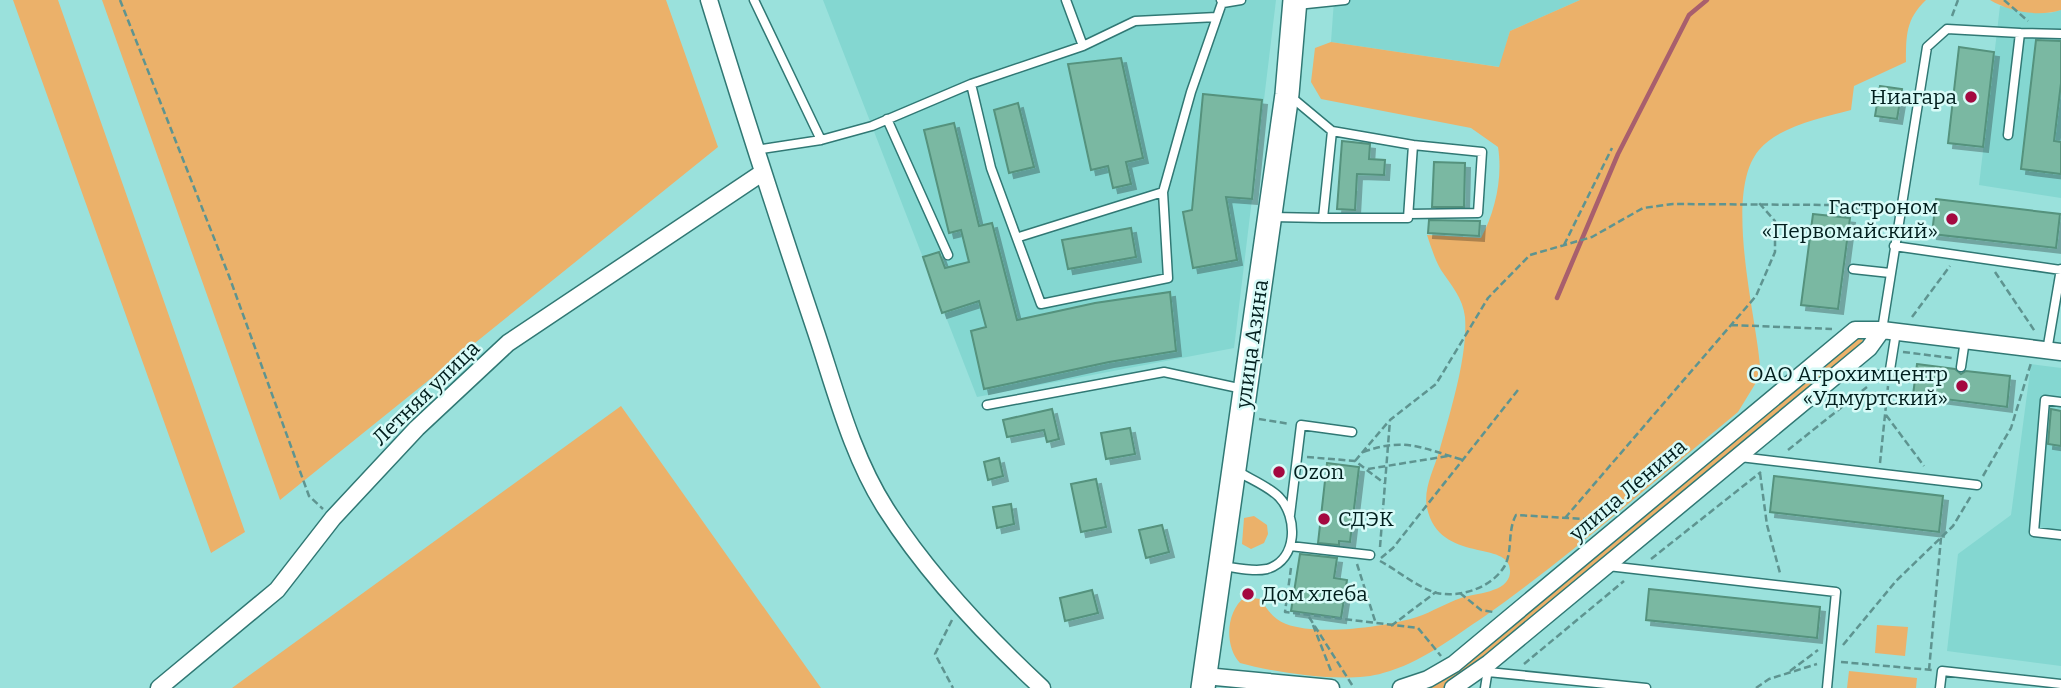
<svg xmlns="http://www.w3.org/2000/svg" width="2061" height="688" viewBox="0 0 2061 688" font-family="Bitter,serif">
<defs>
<filter id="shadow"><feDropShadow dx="5" dy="5" stdDeviation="0" flood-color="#0004"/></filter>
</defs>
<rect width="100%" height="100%" fill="#9ae1dc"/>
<path fill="#84d7d1" d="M823 0H1276L1234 348 977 397Z
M1334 0H1580L1510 31 1500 67 1331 42Z
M2000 6 2050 13 2061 10V198L1979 185Z
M2031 364 2061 368V666L1947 651 1958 554 2011 515Z"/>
<path fill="#ebb16a" d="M13 0H58L245 532 211 553Z
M102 0H666L718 147 280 500Z
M1580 0H1926C1906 19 1906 35 1906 62L1854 86 1851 110C1822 118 1779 126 1759 150 1723 192 1756 314 1760 366L1757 381 1738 412C1655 480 1573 554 1485 616 1452 638 1421 663 1383 673 1348 684 1276 673 1240 663 1224 646 1226 611 1245 597L1260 599C1268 610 1273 619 1286 624 1317 636 1386 627 1417 617 1432 612 1446 603 1461 598 1475 593 1508 593 1510 573 1513 538 1440 566 1427 508 1423 489 1434 469 1439 452 1450 413 1468 356 1465 317 1463 298 1451 285 1441 270 1435 260 1431 247 1427 235L1481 238C1495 212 1503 178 1498 147L1471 128 1321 99 1311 82 1315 48 1331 42 1499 67 1510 31Z
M1990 0H2061V10C2038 17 2010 12 1990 0Z
M1858 335 1865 343 1466 672 1443 688H1416Z
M621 406 821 688H232Z
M1254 516 1267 525 1268 534 1264 543 1251 549 1242 544 1244 518Z
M1877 625 1908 627 1905 656 1875 653Z
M1849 671 1917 678 1916 688H1847Z"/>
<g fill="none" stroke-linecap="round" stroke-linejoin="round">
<path stroke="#a85f6d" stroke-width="4.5" d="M1557 298 1618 154 1689 15 1707 0"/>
</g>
<path fill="#7ab8a2" stroke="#54927d" stroke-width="2" filter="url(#shadow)" d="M2036 40 2061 41V83L2054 141 2061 142V174L2021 169Z
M1959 47 1994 52 1983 147 1948 143Z
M1121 58 1143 158 1126 162 1131 184 1113 188 1108 166 1091 170 1068 64Z
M1880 86 1902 89 1897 119 1875 116Z
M1203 94 1262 100 1252 199 1226 197 1237 260 1193 268 1183 212 1192 210Z
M1018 103 1034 167 1009 173 994 110Z
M954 123 979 226 992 223 1017 320 1095 303 1170 292 1176 351 1109 362 984 389 971 331 986 327 979 301 942 313 923 257 939 252 945 268 969 262 961 230 949 233 924 130Z
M1342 141 1370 144 1369 159 1385 160 1384 175 1357 174 1355 210 1337 209Z
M1434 162 1465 163 1464 207H1432Z
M1936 199 2060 214 2056 248 1932 234Z
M1813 214 1850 218 1838 309 1801 305Z
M1429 220 1480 221 1479 236 1428 233Z
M1131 228 1136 257 1068 269 1062 240Z
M1917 364 1955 369 1961 374 1966 371 2010 376 2007 407 1913 395Z
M1052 409 1059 439 1047 442 1044 430 1007 437 1003 420Z
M2051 409 2061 411V446L2048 444Z
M1130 428 1135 454 1106 459 1101 433Z
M999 458 1003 476 988 480 984 462Z
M1327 463 1359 467 1350 542 1339 541V545L1318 543Z
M1774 476 1943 496 1939 532 1770 512Z
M1096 479 1106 527 1081 532 1071 484Z
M1011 504 1014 524 997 528 993 507Z
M1162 525 1169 552 1146 558 1139 530Z
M1300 554 1337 558 1334 578 1347 580 1341 618 1291 611Z
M1649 589 1820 607 1817 638 1646 620Z
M1092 590 1098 613 1065 621 1060 598Z"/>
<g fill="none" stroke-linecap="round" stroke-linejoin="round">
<defs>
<path id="lane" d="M754 0 821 140
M1066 0 1083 46
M1221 0 1223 3 1241 0
M1297 5 1345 0
M2020 33 2061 34
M971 84 1083 46 1135 21 1217 17
M887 119 948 255
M755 150 821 140 872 126 971 84 991 168 1041 304 1168 278 1163 192 1191 92 1223 0
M1409 214 1478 213 1482 152 1413 145
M1272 217 1323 218 1332 131 1290 96
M1323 218H1408L1413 145 1332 131
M1019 237 1163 192
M1894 246 2061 270
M1853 269 1890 273
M1882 330 1927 47 1947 29 2020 33 2008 135
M2047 351 2061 269
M1961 367 1965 340
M1844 372 1889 376 1896 332
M2061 402 2045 400 2034 532 2061 535
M987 405 1164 372 1243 389
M1740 457 1977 485
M1290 515 1301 425 1352 432
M1290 546 1370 555
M1223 566C1237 568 1253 572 1267 569 1298 560 1298 517 1279 497 1268 486 1250 479 1237 471
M1608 566 1836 592 1827 688
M1488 672 1646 688
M1485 688 1488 669
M1940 688 1942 671 2061 684"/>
<path id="street" d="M709 0C743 111 779 222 816 332 836 392 852 456 886 509 928 575 985 635 1042 688
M1205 676 1331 688
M159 688 277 590 333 518 417 428 508 343 762 173
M1401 688 1428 679 1454 664 1855 330H1882L2061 352
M1453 688 1489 663 1869 348 1882 330"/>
<path id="secondary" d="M1203 688 1287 94 1295 0"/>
</defs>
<use href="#lane" stroke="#307874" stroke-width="11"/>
<use href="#street" stroke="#307874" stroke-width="19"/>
<use href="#secondary" stroke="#307874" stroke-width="26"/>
<path stroke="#5e9490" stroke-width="2.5" stroke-dasharray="7 3.5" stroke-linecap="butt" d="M120 0 229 276 309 496 323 509
M2004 0 2028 21
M1952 16 1958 0
M1911 225 1925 237
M1564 245 1612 148
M1995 272 2036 333
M1912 317 1950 266
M1731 325 1832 329
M1903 352 1952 358
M1886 415 1924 466
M1259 419 1290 424
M1788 450 1867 387
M1363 452C1405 437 1422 448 1463 460
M1307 457 1355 461 1384 483
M1355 461 1389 421
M1880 463 1888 386
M1368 469 1448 456
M1760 473 1767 525 1780 573
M1983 476 2011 428 2031 363
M1565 518 1756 296 1775 252V221L1759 203
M1380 547 1390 420 1436 384 1488 298 1530 255 1592 237 1643 208 1673 204 1835 205 1888 213
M1381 558 1393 548 1518 390
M1651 559 1761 472
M1380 561C1397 570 1418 588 1437 593 1460 598 1491 588 1504 567 1513 553 1507 531 1516 515L1601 520
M1357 564 1376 624
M1291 568 1285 612 1418 628 1441 656
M1460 593 1481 610 1493 612
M1309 617 1354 688
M952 620 935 654 953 688
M1313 625 1331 671
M1391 626 1436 592
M1843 645 1896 581 1953 526 1971 496
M1841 662 1932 670
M1524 664 1624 581
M1929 670 1941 538
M1790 671 1818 650
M1756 688 1769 679 1817 664"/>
<use href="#lane" stroke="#fff" stroke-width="8"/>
<use href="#street" stroke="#fff" stroke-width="16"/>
<use href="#secondary" stroke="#fff" stroke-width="23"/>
</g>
<g fill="#a40940" stroke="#d8fbf8" stroke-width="2.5">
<circle cx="1971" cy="97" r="7"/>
<circle cx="1952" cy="219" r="7"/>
<circle cx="1962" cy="386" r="7"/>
<circle cx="1279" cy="472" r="7"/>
<circle cx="1324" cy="519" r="7"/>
<circle cx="1248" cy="594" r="7"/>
</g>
<g text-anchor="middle" stroke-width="5" stroke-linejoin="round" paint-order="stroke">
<g font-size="21" fill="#021f1e" stroke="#d8fbf8" text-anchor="end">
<text x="1957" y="104">Ниагара</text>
<text x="1938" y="214">Гастроном<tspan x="1938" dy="24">«Первомайский»</tspan></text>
<text x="1948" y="381">ОАО Агрохимцентр<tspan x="1948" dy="24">«Удмуртский»</tspan></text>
<text x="1293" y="479" text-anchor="start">Ozon</text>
<text x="1338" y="526" text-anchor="start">СДЭК</text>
<text x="1262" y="601" text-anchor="start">Дом хлеба</text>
</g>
<g font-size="21" fill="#021f1e" stroke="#d8fbf8">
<text transform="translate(1252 344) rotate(-82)" y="7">улица Азина</text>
<text transform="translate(426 393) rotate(-44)" y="7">Летняя улица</text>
<text transform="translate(1628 490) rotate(-40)" y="7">улица Ленина</text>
</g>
</g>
</svg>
